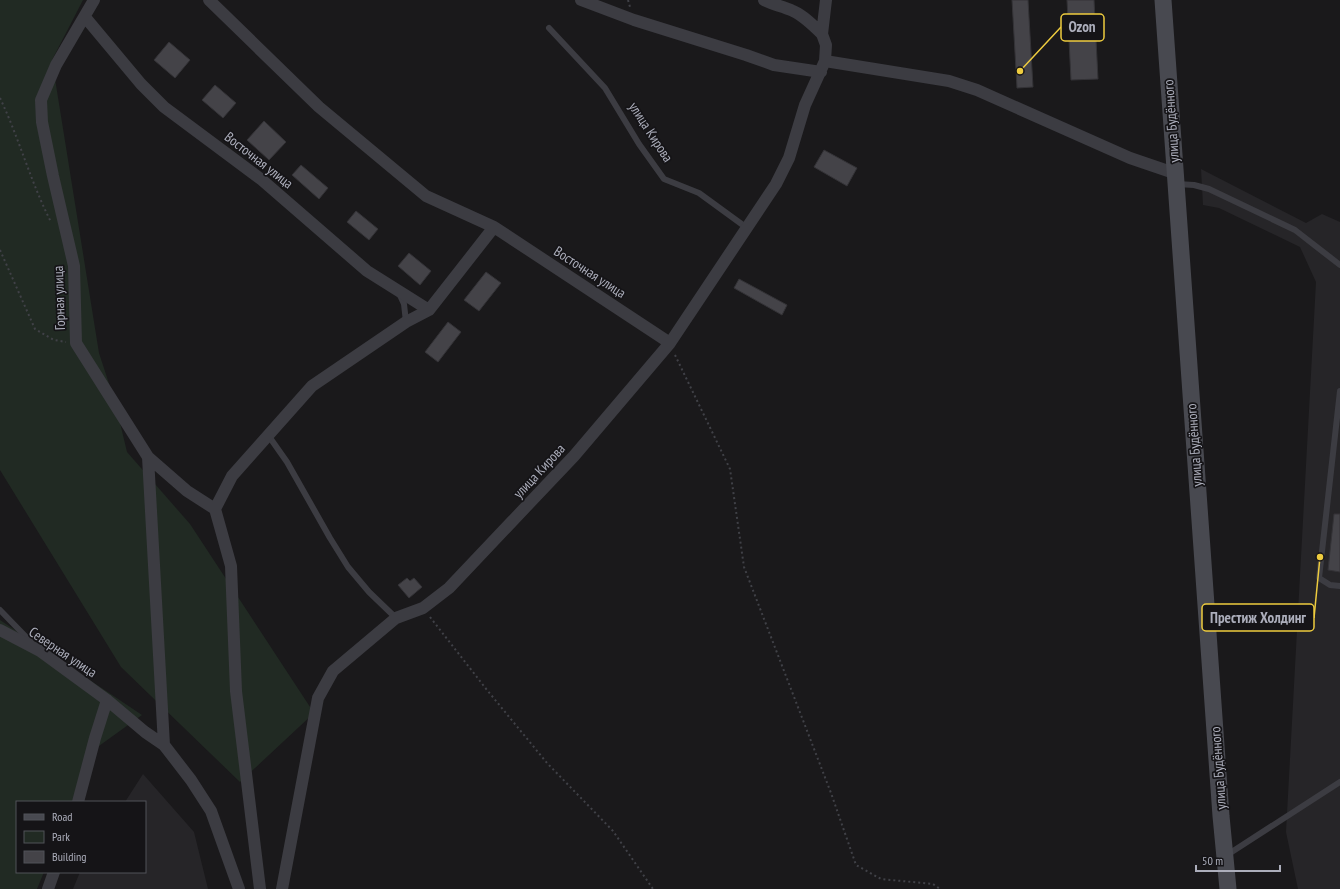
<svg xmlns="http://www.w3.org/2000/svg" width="1340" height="889" viewBox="0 0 1340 889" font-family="'PT Sans Narrow',sans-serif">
<rect width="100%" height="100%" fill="#1a191b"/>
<path fill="#262528" d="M1201 169 1306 223 1322 214 1340 222V889H1298L1286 832 1316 282 1300 247 1219 208 1203 205Z
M143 774 194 832 208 889H73L80 872H145V802H125Z"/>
<path fill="#212a23" d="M0 0H83L52 60 99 353 115 402 127 452 190 524 314 713 240 782 121 667 0 470Z
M0 620 142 715 92 751 72 802H17V872H44L37 889H0Z"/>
<path fill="#444348" stroke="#343337" d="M1012 0H1028L1033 87 1017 88Z
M1067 0H1094L1098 79 1071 80Z
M169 42 190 60 175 78 154 60Z
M215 85 236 103 223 118 202 100Z
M264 121 286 142 269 160 247 140Z
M824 150 857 168 847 186 814 167Z
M301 165 328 188 319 199 292 175Z
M356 211 378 229 369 240 347 222Z
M409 253 431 271 420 285 398 266Z
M486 272 501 283 479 311 464 300Z
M739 279 787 305 782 315 734 288Z
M448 322 461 332 438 362 425 352Z
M1334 514H1340V572L1328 570Z
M407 578 410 581 414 578 422 587 409 598 398 585Z"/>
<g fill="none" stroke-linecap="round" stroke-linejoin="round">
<path stroke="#404147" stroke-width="2" stroke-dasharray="2 3" stroke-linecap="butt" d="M628 0 630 7
M0 98C19 138 31 183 51 222
M0 250 35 329 54 340 66 342
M675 355 730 469 744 567 831 793 856 865 881 879 933 884 940 889
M430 617 487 690 547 763 613 831 653 889"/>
<path stroke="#3c3c42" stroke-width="6" d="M549 28 605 88 639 144 664 179 699 193 747 228
M1177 184 1194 185 1209 189 1295 230 1340 265
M399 293 404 304 406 322
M1340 391 1319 578 1330 585 1340 586
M268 435 287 462 330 538 348 567 369 592 396 618
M0 610 31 642
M1227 855 1340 782"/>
<path stroke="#3c3c42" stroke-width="12" d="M94 0 56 65 41 100 42 122 53 176 74 266 76 343 148 457 187 491 215 509
M209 0 319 107 426 196 494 227 670 343
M581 0 634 20 746 55 774 65 821 72
M764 0C773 5 783 6 793 11 804 16 813 25 822 34
M85 17 141 84 164 107 262 180 367 271 429 310
M825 61 949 81 977 90 1130 158 1174 173
M148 457 164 745
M215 509 232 476 312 386 406 322 429 310 494 227
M215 509 231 566 236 691 260 889
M0 630 40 651 107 700 145 732 164 745 191 780 211 811 239 889
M78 802 95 738 107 700
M48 889 54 872
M282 889 318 698 333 671 396 618 423 608 449 588 574 456 670 343 776 184 789 158 805 105 825 61 826 45 822 34 826 0"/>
<path stroke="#484950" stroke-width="17" d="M1163 0 1221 816 1228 889"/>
</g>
<g text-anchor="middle" stroke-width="3.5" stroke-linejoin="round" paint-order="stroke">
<g font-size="14" fill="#acaebb" stroke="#151417">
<text transform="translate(1171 121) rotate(-94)" y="5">улица Будённого</text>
<text transform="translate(651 132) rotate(57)" y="5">улица Кирова</text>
<text transform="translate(259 160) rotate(38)" y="5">Восточная улица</text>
<text transform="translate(590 272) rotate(33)" y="5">Восточная улица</text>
<text transform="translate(59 298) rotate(-92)" y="5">Горная улица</text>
<text transform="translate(1194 445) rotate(-94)" y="5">улица Будённого</text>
<text transform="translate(539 471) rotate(-47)" y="5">улица Кирова</text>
<text transform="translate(63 652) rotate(34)" y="5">Северная улица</text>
<text transform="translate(1218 768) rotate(-94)" y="5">улица Будённого</text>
</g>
</g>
<path fill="none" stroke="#eecc3f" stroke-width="1.5" d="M1020 71L1061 27M1320 557L1314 618"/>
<g fill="#eecc3f" stroke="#151417" stroke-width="1.5">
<circle cx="1020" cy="71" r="4"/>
<circle cx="1320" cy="557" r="4"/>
</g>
<g fill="#151417" stroke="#eecc3f" stroke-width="1.5">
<rect x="1061" y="14" width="43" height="27" rx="4"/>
<rect x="1202" y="604" width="112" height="27" rx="4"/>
</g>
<g font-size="15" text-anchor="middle" font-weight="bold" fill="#acaebb">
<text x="1082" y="32">Ozon</text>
<text x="1258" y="623">Престиж Холдинг</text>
</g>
<rect x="16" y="801" width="130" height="72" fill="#151417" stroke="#515259"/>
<rect x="24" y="814" width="20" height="6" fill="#484950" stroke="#515259"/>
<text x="52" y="821" font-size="12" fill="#acaebb">Road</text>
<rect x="24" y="831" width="20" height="12" fill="#212a23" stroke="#515259"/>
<text x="52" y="841" font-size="12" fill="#acaebb">Park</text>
<rect x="24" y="851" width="20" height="12" fill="#444348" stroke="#515259"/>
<text x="52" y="861" font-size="12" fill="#acaebb">Building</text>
<path d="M1196 865v6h84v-6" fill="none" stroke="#acaebb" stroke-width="2"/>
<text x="1202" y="865" font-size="12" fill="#acaebb" stroke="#151417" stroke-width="3" paint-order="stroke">50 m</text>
</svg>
